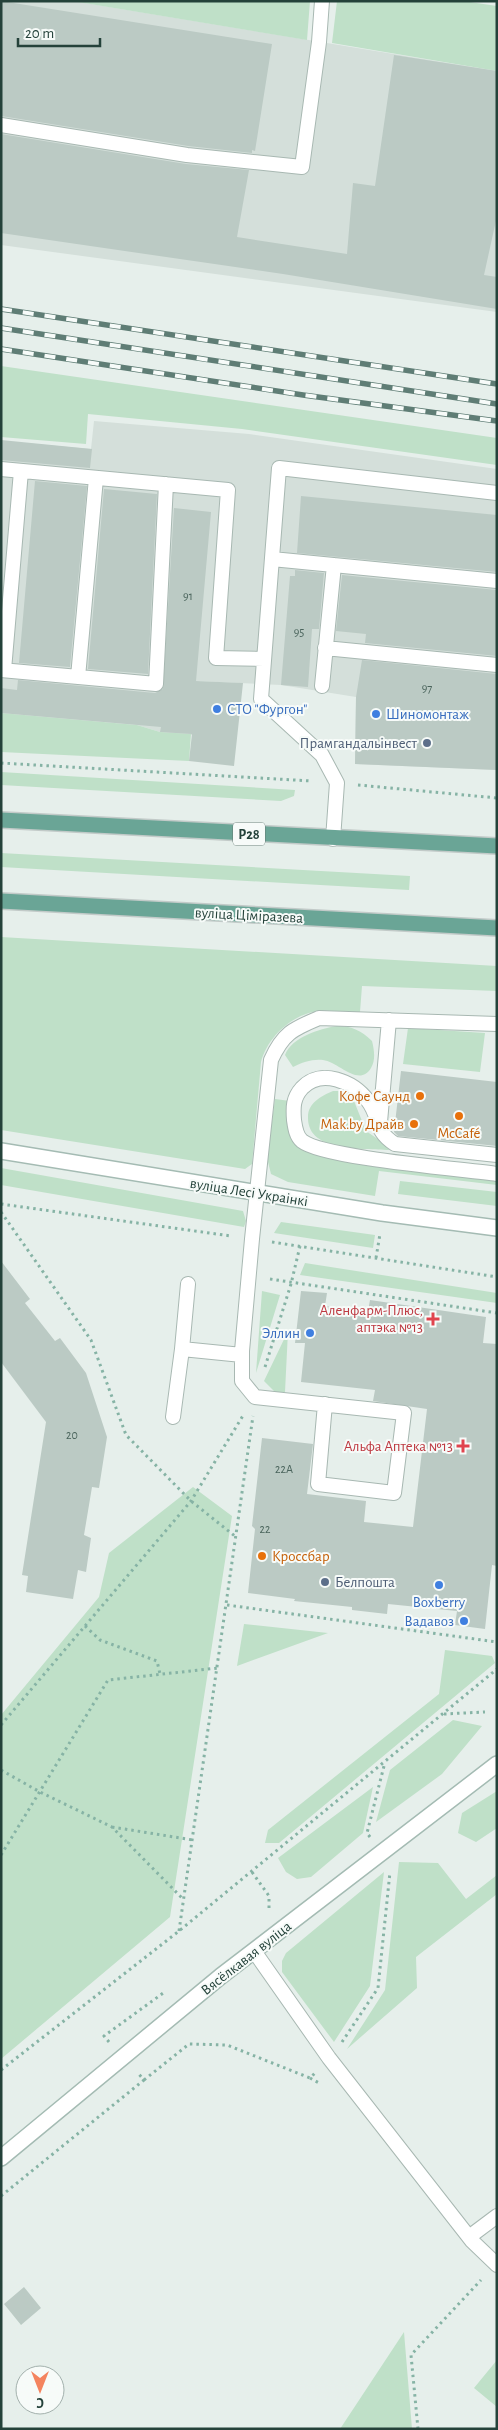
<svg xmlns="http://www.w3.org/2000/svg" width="498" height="2430" viewBox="0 0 498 2430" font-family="'Alegreya Sans',sans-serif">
<rect width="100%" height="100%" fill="#e6efeb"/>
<path fill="#d4dfda" d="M1 1H73L497 71V312L1 245Z
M94 421 249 434 497 469V770L355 764 356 697 281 685 196 681 192 735 160 732 137 725 1 713V441L91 449Z"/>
<path fill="#bfe0c8" d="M72 1H310L307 40Z
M337 1H463L497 6V71L332 43Z
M1 366 497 438V465L242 429 88 414 86 444 1 437Z
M1 713 137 725 160 732 191 734 189 761 1 752Z
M1 772 295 790 294 796 281 801 1 785Z
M1 853 410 876 409 890 1 867Z
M1 937 497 966V991L362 986 360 1012C345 1012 327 1009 313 1012 289 1017 267 1039 261 1062L252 1164 245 1169 1 1130Z
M337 1026C351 1026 361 1030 372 1041 374 1049 376 1060 371 1068 359 1088 339 1062 323 1060 312 1059 303 1062 293 1067L285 1055C292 1037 319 1029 337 1026Z
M408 1028 485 1033 480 1072 403 1064Z
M333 1091H344L352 1096 366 1131 388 1146 389 1150C364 1148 307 1153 308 1117 308 1103 321 1096 333 1091Z
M275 1099 290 1101 305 1149 317 1155 497 1178V1185L379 1171 375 1196 288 1182 271 1174 267 1158Z
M1 1168 243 1211 246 1221 244 1227 1 1185Z
M400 1181 497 1192V1206L398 1194Z
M281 1222 375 1235 373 1248 274 1233Z
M305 1263 497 1293V1303L300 1275Z
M262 1291 280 1295 256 1373Z
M288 1331 285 1392H275L264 1381Z
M193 1487 232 1516 170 1917 1 2059V1715L99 1597 109 1553Z
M244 1624 328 1633 237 1666Z
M445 1650 492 1656 495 1663 279 1843H265L268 1830 439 1694Z
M453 1720 482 1726 442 1774 376 1822 390 1770Z
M373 1787 363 1833 311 1877 297 1879 286 1872 278 1858Z
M497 1791V1828L476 1842 458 1833 462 1813Z
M399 1862 438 1863 466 1899 497 1875V1894L416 1957 417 1988 347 2049 385 1990Z
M384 1872 370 1986 334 2042 282 1972V1961L286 1953Z
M404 2332 412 2429H340Z
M497 2360V2407L474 2388Z"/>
<path fill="#bbcac4" d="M1 1 272 44 255 151 252 150V153L188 146 1 116Z
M394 55 497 71V216L484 275 497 277V309L283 274 1 233V134L186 164 249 170 237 237 347 254 353 183 375 186Z
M1 440 92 449 90 468 1 460Z
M35 481 87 486 70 667 19 663Z
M104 489 157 494 148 674 88 669Z
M301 496 497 515V572L297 553Z
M174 508 211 512 196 681 243 683 234 766 189 761 192 734 160 732 161 727 1 713V688L17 690 18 680 155 693 163 689Z
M295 570 324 573 319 629H312L308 687 281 685 290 576H295Z
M342 575 497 590V656L365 643 366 634 336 631Z
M362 660 497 674V770L355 764 356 697Z
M401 1071 497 1082V1146L398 1136 394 1132Z
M1 1261 30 1299 25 1303 55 1341 60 1338 86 1373 107 1437 99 1488 92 1487 84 1535 91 1538 86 1572 78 1570 73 1599 26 1592 28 1576 22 1575 46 1422 1 1362Z
M301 1291 327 1293 325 1306 368 1311 370 1300 486 1317 483 1343 497 1344V1566L492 1565 485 1629 455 1625 457 1611 388 1604 387 1614 352 1610V1607L294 1601 295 1599 248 1593 255 1529 252 1526 262 1438 313 1444 307 1494 366 1501 364 1522 413 1527 427 1409 373 1401 375 1390 301 1382 305 1343H295Z
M24 2287 41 2308 21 2325 4 2304Z"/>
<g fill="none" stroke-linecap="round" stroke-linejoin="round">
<defs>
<path id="lane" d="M1 125 187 155 302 167 319 42 322 1
M1 469 228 490 216 658 264 659
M272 559 497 581
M325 648 497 665
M1 670 156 684 166 484
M4 670 21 471
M78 677 96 478
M322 686 334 565
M333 839 337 783 322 755 261 699 279 468 497 493
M380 1122 389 1020
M497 1155 395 1144C373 1130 381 1118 368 1101 353 1081 321 1068 302 1088 293 1098 293 1107 294 1120 295 1127 296 1136 302 1141 323 1158 462 1169 497 1174
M182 1349 188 1284
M325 1404 318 1484 394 1493 404 1413 255 1397 242 1381V1351L252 1239 271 1060C283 1033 293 1029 319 1018L497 1024
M173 1417 182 1349 242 1355
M254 1951 329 2058 472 2241 497 2265
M469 2237 497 2216"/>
<path id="secondary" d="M1 1151 382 1213 497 1228
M1 2158 221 1976 497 1764"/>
<path id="primary" d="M1 820 497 846
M1 901 497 928"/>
</defs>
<use href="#lane" stroke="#a8b8b2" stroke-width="16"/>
<use href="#secondary" stroke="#a4bbb3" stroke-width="18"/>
<use href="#primary" stroke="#c2cac8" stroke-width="18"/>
<path stroke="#86b3a5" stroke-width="3" stroke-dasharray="2.5 4" stroke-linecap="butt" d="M1 763 312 781
M358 785 497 798
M1 1204 231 1236
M1 1212 91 1340 126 1435 191 1501 236 1537
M272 1242 497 1277
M376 1258 380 1234
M270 1279 497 1313
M265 1367 291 1284 300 1246
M227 1605 497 1642
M85 1626 100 1640 157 1661 160 1674
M444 1714 485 1712
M1 1725 191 1501 244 1414
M1 1770 40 1792 112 1827 184 1900
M112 1827 193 1840
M370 1837 367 1833 384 1766
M1 1855 108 1680 218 1668
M252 1872 269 1896V1912
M179 1931 253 1416
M109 2042 104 2036 166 1991
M342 2042 378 1988 390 1872
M1 2070 179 1931 497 1669
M310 2078 321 2084
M144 2080 189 2044 227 2045 310 2078 315 2073
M1 2196 144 2080 137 2072
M418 2429 411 2355 481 2280"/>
<use href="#lane" stroke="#fff" stroke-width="14"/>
<use href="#secondary" stroke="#fff" stroke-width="15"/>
<use href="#primary" stroke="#6aa596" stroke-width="15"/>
<defs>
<path id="rail" d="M1 309 497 384
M1 328 497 404
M1 349 303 395 497 421"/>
</defs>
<use href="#rail" stroke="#5f7d75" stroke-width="5.5"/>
<use href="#rail" stroke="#f7fbf9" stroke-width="4" stroke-dasharray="11" stroke-linecap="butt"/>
</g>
<g fill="#3f7fe0" stroke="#f7fbf9" stroke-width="2">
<circle cx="217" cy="709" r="5"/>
<circle cx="376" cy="714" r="5"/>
<circle cx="310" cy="1333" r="5"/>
<circle cx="439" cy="1585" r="5"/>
<circle cx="464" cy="1621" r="5"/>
</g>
<g fill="#5c6f8a" stroke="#f7fbf9" stroke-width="2">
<circle cx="427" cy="743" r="5"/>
<circle cx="325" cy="1582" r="5"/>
</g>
<g fill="#e8710a" stroke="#f7fbf9" stroke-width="2">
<circle cx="420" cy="1096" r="5"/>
<circle cx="459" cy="1116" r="5"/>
<circle cx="414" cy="1124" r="5"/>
<circle cx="262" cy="1556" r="5"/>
</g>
<g fill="#e0444e" stroke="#f7fbf9" stroke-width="2">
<path d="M430.5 1311.5h5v5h5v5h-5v5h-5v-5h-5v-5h5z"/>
<path d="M460.5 1438.5h5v5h5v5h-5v5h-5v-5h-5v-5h5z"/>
</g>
<g text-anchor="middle" stroke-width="4" stroke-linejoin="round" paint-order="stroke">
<g font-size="12" fill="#4a645c">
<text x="188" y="600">91</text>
<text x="299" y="636">95</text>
<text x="427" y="692">97</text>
<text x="72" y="1439">20</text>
<text x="284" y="1473">22А</text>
<text x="265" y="1533">22</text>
</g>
<rect fill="#f7fbf9" stroke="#637a73" stroke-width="1" x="233" y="822.5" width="32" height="23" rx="4"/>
<g font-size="14" font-weight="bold" fill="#24423a">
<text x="249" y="839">Р28</text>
</g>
<g font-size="15" fill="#366cbe" stroke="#f7fbf9" text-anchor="start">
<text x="227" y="714">СТО "Фургон"</text>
<text x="386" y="719">Шиномонтаж</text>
<text x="300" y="1338" text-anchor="end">Эллин</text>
<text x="439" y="1607" text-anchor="middle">Boxberry</text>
<text x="454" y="1626" text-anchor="end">Вадавоз</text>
</g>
<g font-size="15" fill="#4e5e75" stroke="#f7fbf9" text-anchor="end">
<text x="417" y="748">Прамгандальінвест</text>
<text x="335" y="1587" text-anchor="start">Белпошта</text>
</g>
<g font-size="15" fill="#24423a" stroke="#f7fbf9">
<text transform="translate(249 915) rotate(3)" y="5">вуліца Ціміразева</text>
<text transform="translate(249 1192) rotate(9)" y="5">вуліца Лесі Украінкі</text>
<text transform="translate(246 1958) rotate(-38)" y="5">Вясёлкавая вуліца</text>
</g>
<g font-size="15" fill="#c56008" stroke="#f7fbf9" text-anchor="end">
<text x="410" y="1101">Кофе Саунд</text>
<text x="404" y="1129">Маk.by Драйв</text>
<text x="459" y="1138" text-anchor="middle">McCafé</text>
<text x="272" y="1561" text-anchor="start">Кроссбар</text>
</g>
<g font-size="15" fill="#be3a42" stroke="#f7fbf9" text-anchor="end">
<text x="423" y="1315">Аленфарм-Плюс,<tspan x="423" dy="17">аптэка №13</tspan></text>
<text x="453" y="1451">Альфа Аптека №13</text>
</g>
</g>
<rect width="498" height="2430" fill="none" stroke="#24423a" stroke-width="5"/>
<g transform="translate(40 2390) rotate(180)"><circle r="24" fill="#f7fbf9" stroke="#a3b1ad"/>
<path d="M0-4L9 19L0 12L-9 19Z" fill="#f4845f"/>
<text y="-8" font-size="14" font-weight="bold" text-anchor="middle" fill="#24423a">С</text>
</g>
<path d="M18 38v8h82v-8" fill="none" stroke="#24423a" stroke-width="2.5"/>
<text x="25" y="38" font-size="15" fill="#24423a" stroke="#f7fbf9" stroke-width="4" paint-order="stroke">20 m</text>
</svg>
